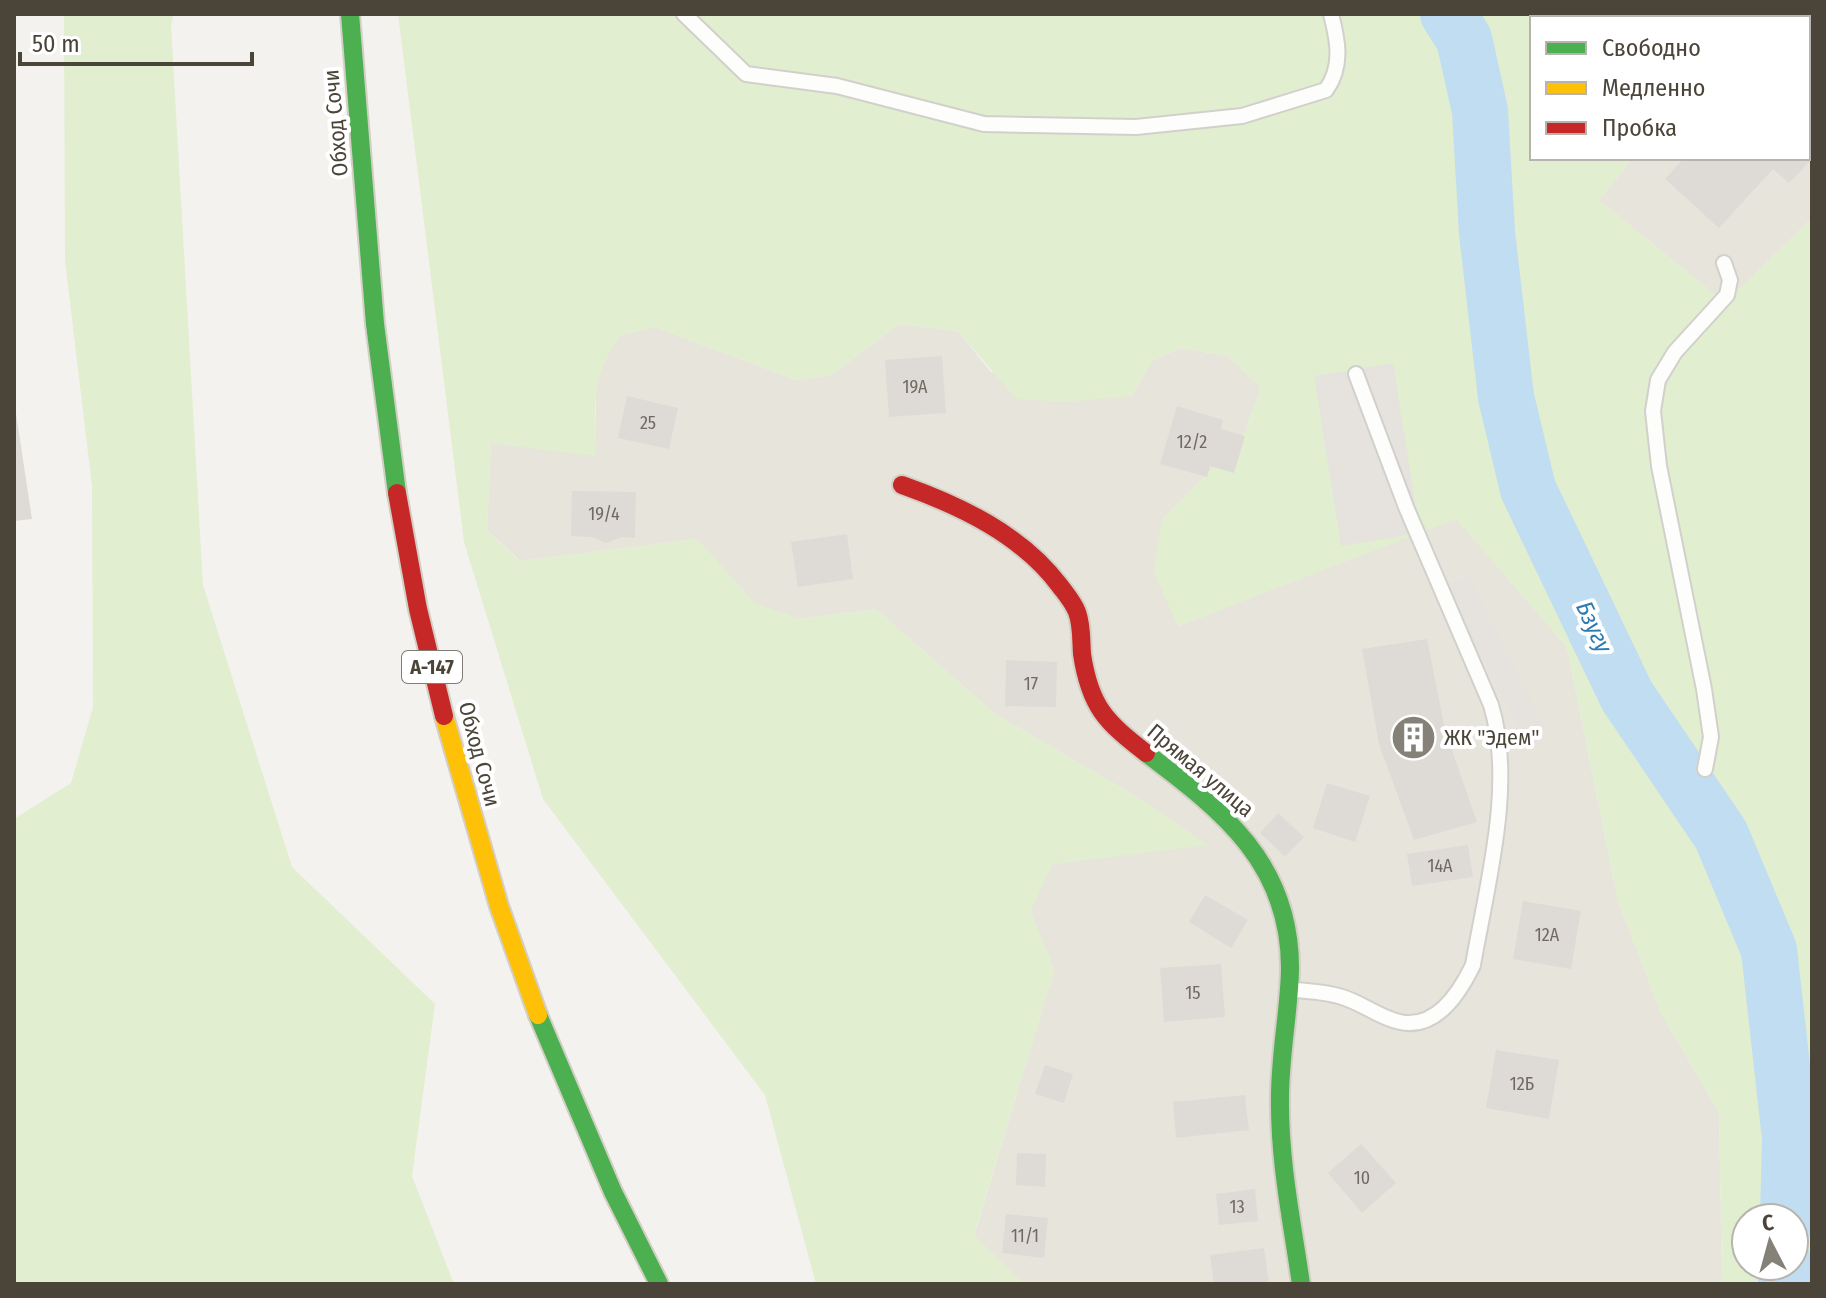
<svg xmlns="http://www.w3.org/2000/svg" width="1826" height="1298" viewBox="0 0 1826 1298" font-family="'Fira Sans Condensed',sans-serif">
<rect width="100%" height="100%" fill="#f4f2ee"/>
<path fill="#e7e4dc" d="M1750 14H1812V218L1725 303 1599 200 1633 158H1808V18H1747Z
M899 324 958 331 991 372 1132 396 1152 361 1180 348 1228 356 1261 387 1240 445 1209 472 1161 521 1178 626 1456 518 1567 647 1618 901 1661 1013 1719 1112 1722 1284H1024L974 1236 1054 970 1030 911 1052 864 1205 844 1144 801 995 714 876 609 798 619 754 603 697 539 520 561 487 530 491 443 595 455 596 386 605 357 621 335 655 327 796 380 831 375Z"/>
<path fill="#e1eecf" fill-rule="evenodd" d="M64 14H174L171 25 203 585 292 867 435 1004 412 1176 454 1284H14V819L71 783 93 707 92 486 65 261Z
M398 14H1750L1747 18H1532V158H1633L1599 200 1725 303 1812 218V1284H1722L1719 1112 1661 1013 1618 901 1567 647 1456 519 1178 626 1154 573 1161 521 1209 472 1240 445 1261 387 1228 356 1180 348 1152 361 1132 396 1064 402 1016 399 958 331 899 324 831 375 796 380 655 327 621 335C589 380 596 404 595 456L491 443 487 530 519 561 697 539 755 603 798 619 876 609 995 714 1144 801 1207 845 1053 864 1030 911 1054 970 974 1235 1024 1284H816L765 1095 543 799 464 542ZM1746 1218H1794V1266H1746Z"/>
<path fill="#e6e3df" d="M1393 363 1420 533 1341 546 1314 376Z
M1468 575 1546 732 1524 743 1446 586Z"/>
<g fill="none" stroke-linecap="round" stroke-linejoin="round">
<path stroke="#c0ddf1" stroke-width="56" d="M1448 14 1464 39 1480 111 1487 233 1506 397 1528 489 1627 696 1721 835 1769 950 1790 1138 1788 1218
M1786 1284V1266"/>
</g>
<path fill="#dedbd6" d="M1812 61V159L1789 183 1773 169 1719 228 1665 179 1684 158H1808V66Z
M942 356 946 413 889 417 885 360Z
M627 396 678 408 669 449 618 438Z
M14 400 32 519 14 521Z
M1177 406 1223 420 1221 429 1245 436 1234 473 1210 466 1207 477 1160 464Z
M572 491 636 492 635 538 622 537 606 543 592 537 571 536Z
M847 534 853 579 798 587 791 542Z
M1427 639 1445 730 1477 822 1414 840 1379 744 1362 649Z
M1006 660 1057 662 1056 707 1005 706Z
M1327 783 1370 796 1355 842 1313 828Z
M1278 813 1304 837 1285 857 1260 833Z
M1468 845 1473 877 1412 886 1407 854Z
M1205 895 1248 920 1231 948 1189 922Z
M1523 901 1581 911 1571 969 1513 959Z
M1221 964 1225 1017 1164 1022 1160 968Z
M1496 1050 1559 1060 1549 1119 1486 1108Z
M1045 1065 1073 1074 1064 1103 1035 1094Z
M1245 1095 1249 1130 1176 1138 1173 1102Z
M1361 1144 1396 1183 1362 1213 1328 1173Z
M1017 1153 1046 1154 1045 1187 1016 1185Z
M1255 1189 1258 1221 1219 1225 1216 1194Z
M1006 1214 1048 1218 1044 1258 1002 1253Z
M1264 1248 1269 1284H1214L1210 1255Z"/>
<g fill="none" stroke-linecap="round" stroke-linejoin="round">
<defs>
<path id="lane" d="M684 14 746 74 837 86 984 124 1136 127 1242 116 1326 90C1343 66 1338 41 1331 14
M1781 14 1785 18 1789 14
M1705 769 1711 737 1704 689 1659 466 1653 411 1658 380 1675 352 1727 295 1730 280 1724 263
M1293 990C1309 991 1326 992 1342 997 1362 1003 1380 1018 1400 1022 1437 1030 1460 992 1473 965 1487 884 1515 784 1491 705L1406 507 1356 374"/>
<path id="fast" d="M350 14 375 324 397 493
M1146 753C1223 811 1291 864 1290 970 1289 1012 1280 1054 1280 1097 1279 1160 1292 1222 1301 1284
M538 1015 613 1192 659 1284"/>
<path id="slow" d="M444 716 499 906 538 1015"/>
<path id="jam" d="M902 485C961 506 1022 535 1060 586 1066 594 1073 602 1077 612 1082 625 1081 640 1082 654 1090 707 1106 722 1146 753
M397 493 418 609 444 716"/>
</defs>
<use href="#lane" stroke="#d2d0cb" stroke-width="18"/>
<use href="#fast" stroke="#d3cfc5" stroke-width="22"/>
<use href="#slow" stroke="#d3cfc5" stroke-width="22"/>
<use href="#jam" stroke="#d3cfc5" stroke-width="22"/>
<use href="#lane" stroke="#fdfdfc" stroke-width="14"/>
<use href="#fast" stroke="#4caf50" stroke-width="18"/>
<use href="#slow" stroke="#ffc107" stroke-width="18"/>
<use href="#jam" stroke="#c62828" stroke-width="18"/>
</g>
<defs>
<symbol id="building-disc" viewBox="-11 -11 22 22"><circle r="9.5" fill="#868178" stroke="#fff"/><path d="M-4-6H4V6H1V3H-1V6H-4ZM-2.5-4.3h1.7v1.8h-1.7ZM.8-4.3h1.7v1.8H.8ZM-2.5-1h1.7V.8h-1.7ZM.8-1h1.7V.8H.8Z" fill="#fff"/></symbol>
</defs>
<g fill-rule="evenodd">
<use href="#building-disc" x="1388" y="712" width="51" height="51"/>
</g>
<g text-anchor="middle" stroke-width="8" stroke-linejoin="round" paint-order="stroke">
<g font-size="18" fill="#706a61">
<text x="915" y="393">19А</text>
<text x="648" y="429">25</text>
<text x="1192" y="448">12/2</text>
<text x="604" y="520">19/4</text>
<text x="1031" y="690">17</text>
<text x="1440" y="872">14А</text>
<text x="1547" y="941">12А</text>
<text x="1193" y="999">15</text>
<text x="1522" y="1090">12Б</text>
<text x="1362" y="1184">10</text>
<text x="1237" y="1213">13</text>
<text x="1025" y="1242">11/1</text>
</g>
<rect fill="#fff" stroke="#817c74" stroke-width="2" x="402" y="651" width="60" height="32" rx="6"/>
<g font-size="20" font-weight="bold" fill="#4b4439">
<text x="432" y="674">А-147</text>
</g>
<g font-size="22" fill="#4b4439" stroke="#fff">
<text transform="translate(335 123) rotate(-95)" y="8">Обход Сочи</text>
<text transform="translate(480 754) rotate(75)" y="8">Обход Сочи</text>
<text transform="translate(1201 770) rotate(40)" y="8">Прямая улица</text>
</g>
<g font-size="22" fill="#4b4439" stroke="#fff" text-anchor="start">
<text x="1444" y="745">ЖК "Эдем"</text>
</g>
<g font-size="24" font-style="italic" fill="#2e7ab2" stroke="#fff">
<text transform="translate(1594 627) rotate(65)" y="8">Бзугу</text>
</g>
</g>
<rect width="1826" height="1298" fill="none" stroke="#4b4439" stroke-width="32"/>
<rect x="1530" y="16" width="280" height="144" fill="#ffffff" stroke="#b7b4b0" stroke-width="2"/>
<rect x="1546" y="42" width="40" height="12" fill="#4caf50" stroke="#b7b4b0" stroke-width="2"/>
<text x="1602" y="56" font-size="24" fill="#4b4439">Свободно</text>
<rect x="1546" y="82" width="40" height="12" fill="#ffc107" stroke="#b7b4b0" stroke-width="2"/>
<text x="1602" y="96" font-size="24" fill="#4b4439">Медленно</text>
<rect x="1546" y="122" width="40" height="12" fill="#c62828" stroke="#b7b4b0" stroke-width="2"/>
<text x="1602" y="136" font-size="24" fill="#4b4439">Пробка</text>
<g transform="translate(1770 1242) rotate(354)"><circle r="38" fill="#ffffff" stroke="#b7b4b0" stroke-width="2"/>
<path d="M0-6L14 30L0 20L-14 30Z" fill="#868178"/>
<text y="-12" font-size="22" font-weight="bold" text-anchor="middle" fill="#4b4439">С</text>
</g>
<path d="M20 52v12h232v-12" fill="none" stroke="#4b4439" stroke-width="4"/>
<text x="32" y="52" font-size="24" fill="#4b4439" stroke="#ffffff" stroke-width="6" paint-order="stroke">50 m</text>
</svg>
